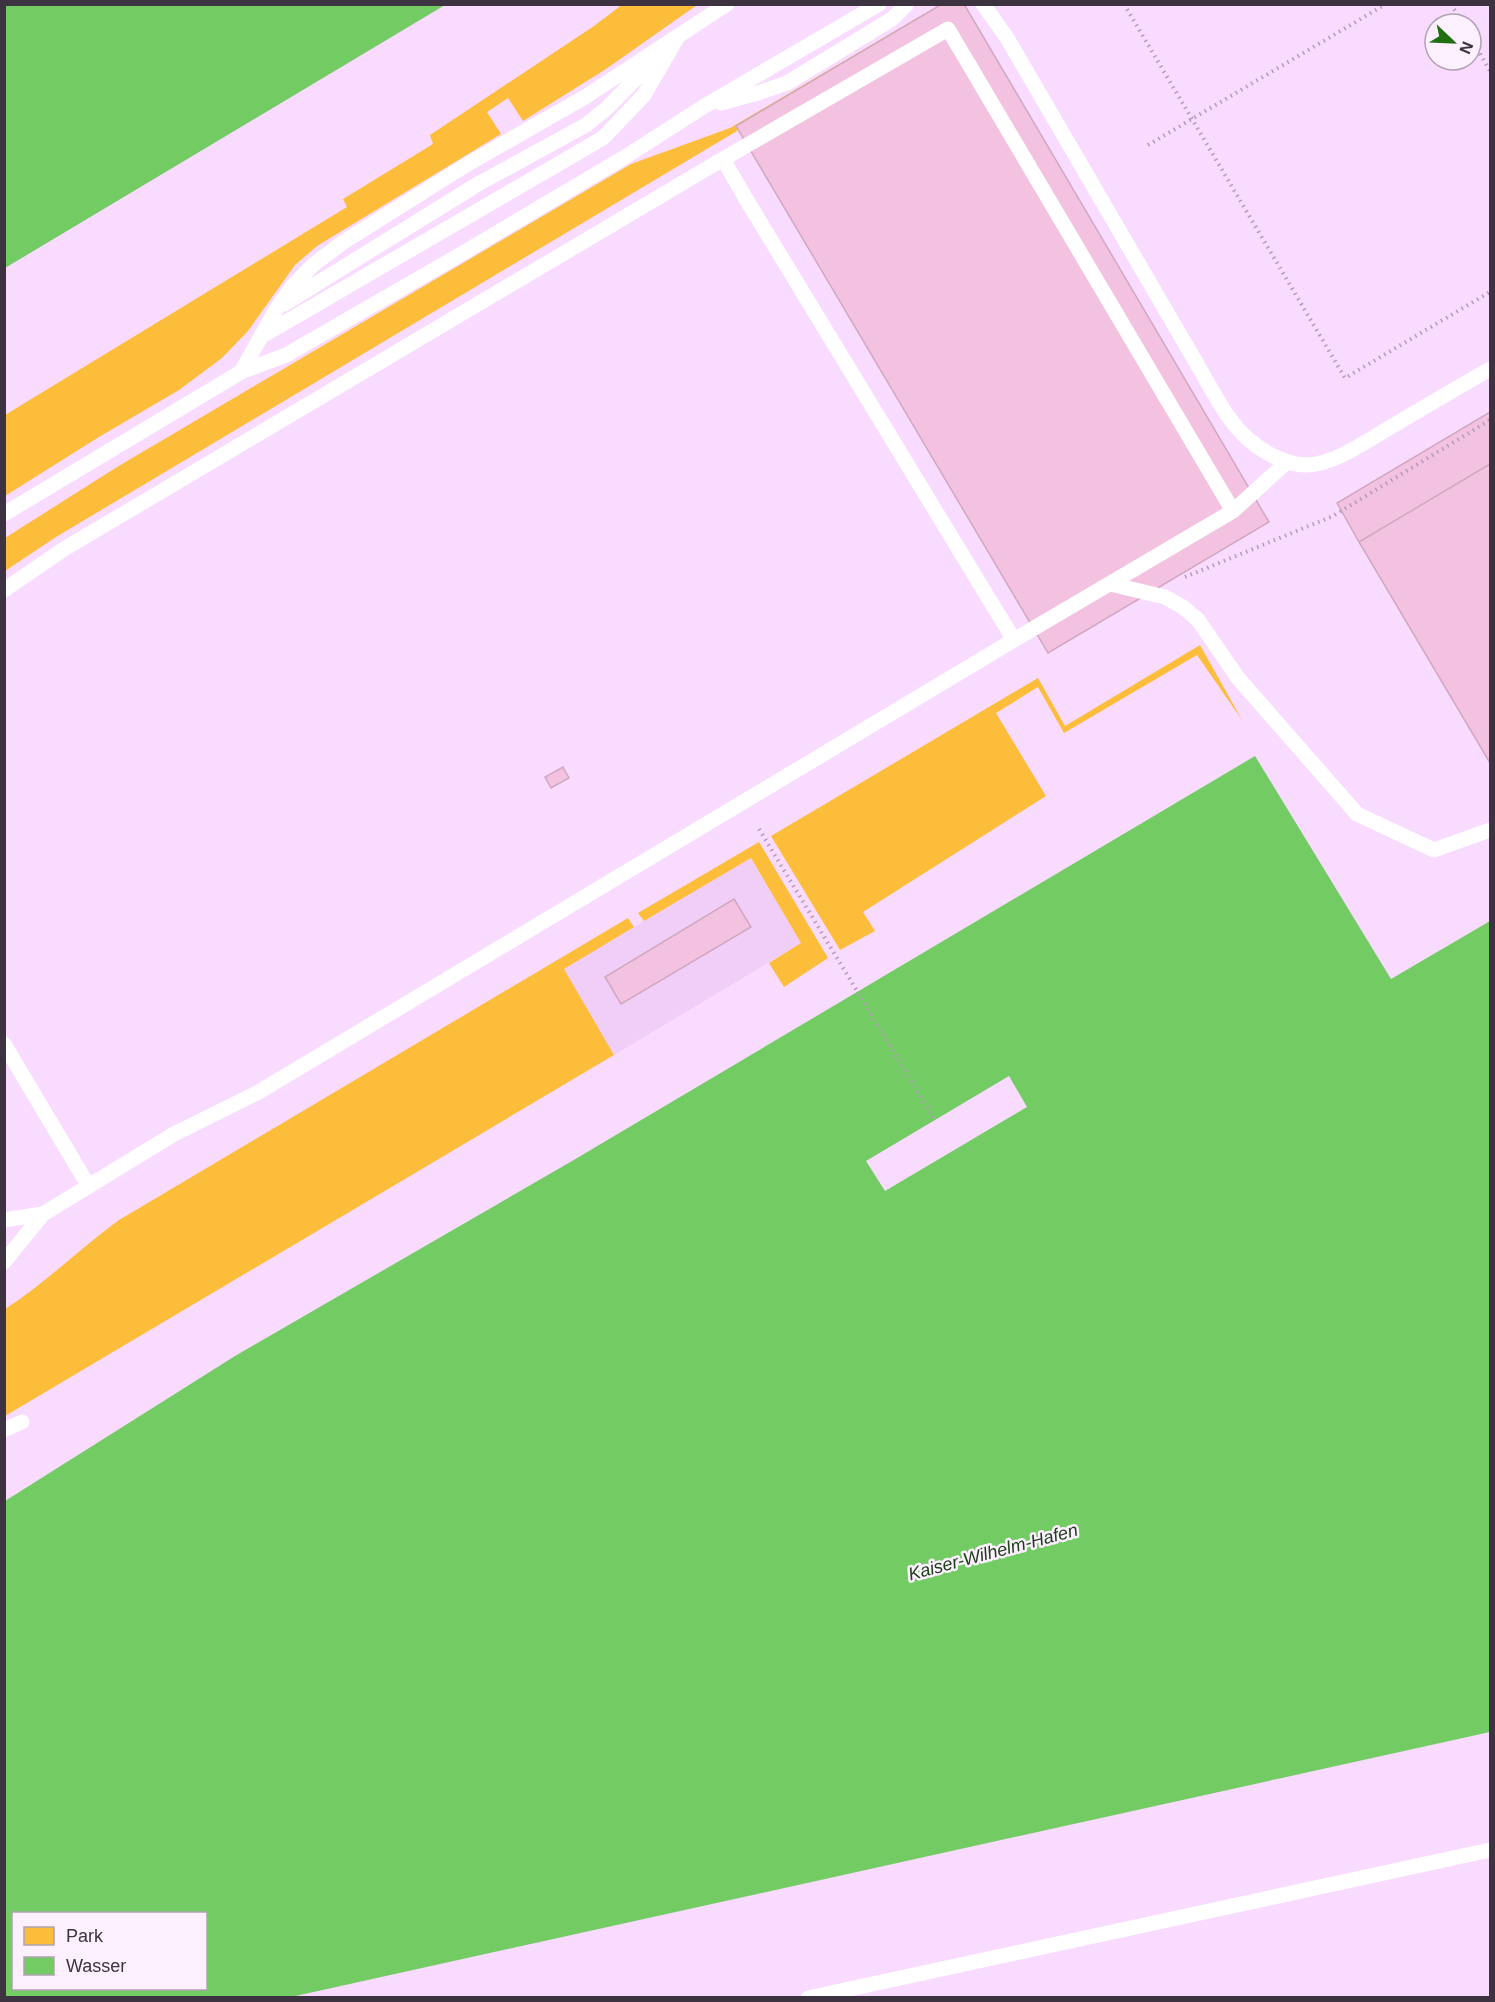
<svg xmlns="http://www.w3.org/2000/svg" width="1495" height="2002" viewBox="0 0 1495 2002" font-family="Helvetica,sans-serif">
<rect width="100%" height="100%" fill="#f9dbff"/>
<path fill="#f1cef7" d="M751 858 801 943 614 1055 563 969Z"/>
<path fill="#fcbd3a" d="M623 4 697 5 606 69 523 121 508 98 487 112 501 134 317 246 295 265 248 331 222 358 179 390 99 437 5 496V415L347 207 343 199 433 144 430 135 594 26Z
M924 14 926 17 737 129V131L56 537 5 571V538L117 467 631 164 730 128Z
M1200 645 1242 720 1197 655 1064 733 1038 687 996 713 1046 796 863 912 875 931 840 950 771 836 1038 678 1065 726Z
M759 842 828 958 784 987 769 963 801 943 751 858 644 921 638 913Z
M628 918 634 927 564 969 614 1055 5 1416V1309C46 1283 80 1248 119 1220Z"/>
<path fill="#72cc63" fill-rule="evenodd" d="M5 4H445V5L5 268Z
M1255 756 1391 979 1490 921V1732L291 1997 5 1998V1501L235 1356 572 1161ZM14 1914H206V1988H14Z"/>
<path fill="#f9dbff" d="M1009 1076 1027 1107 885 1191 866 1161Z"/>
<path fill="#f2c2e0" stroke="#d0a8c0" stroke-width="1.5" d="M942 4H964L1269 522 1048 653 736 126Z
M1490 412V464L1359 542 1337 503Z
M1490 464V763L1359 542Z
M563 767 569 778 551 788 545 777Z
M734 899 751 927 621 1004 605 977Z"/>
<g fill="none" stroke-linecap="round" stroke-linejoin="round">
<path stroke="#b39cb7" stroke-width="4" stroke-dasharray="1.5 4.5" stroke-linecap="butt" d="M1124 4 1345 378 1490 292
M1451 4 1463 24
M1471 38 1490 71
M1148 145 1386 4
M1185 577 1333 516 1490 420
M759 829 935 1120"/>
<path stroke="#fff" stroke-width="15" d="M983 4 1007 38 1197 364C1212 389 1226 420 1248 439 1263 452 1286 465 1306 465 1335 465 1371 438 1396 424 1427 405 1459 387 1490 369
M721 103 758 93 787 83 892 19 907 4
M284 304 478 184 586 125 607 108 657 57
M262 336 603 138 644 95 677 38
M241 372 277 308 292 287 313 265 342 243 466 165 585 97 727 4
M1233 511 1287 462
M4 514 241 372 286 355 463 253 625 157 703 107 879 4
M1110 584 1165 597 1183 607 1198 620 1238 678 1357 814 1434 850 1490 830
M4 590 64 549 723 159
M4 1044 88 1185
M4 1220 43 1214
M4 1262 43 1214 174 1134 257 1093 1014 640 1233 511 948 29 723 159 746 199 1014 640
M4 1430 22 1422
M808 1998 1490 1850"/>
</g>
<g text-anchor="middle" stroke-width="5" stroke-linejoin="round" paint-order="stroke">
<g font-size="18" font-style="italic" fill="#1d4018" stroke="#fceffe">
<text transform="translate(993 1552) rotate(-15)" y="6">Kaiser-Wilhelm-Hafen</text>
</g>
</g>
<rect width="1495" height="2002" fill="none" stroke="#3d323f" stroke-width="12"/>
<rect x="12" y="1912" width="195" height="78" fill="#fceffe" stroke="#b0a3b2" stroke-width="1.5"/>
<rect x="24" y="1927" width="30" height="18" fill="#fcbd3a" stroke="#b0a3b2" stroke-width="1.5"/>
<text x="66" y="1942" font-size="18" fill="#3d323f">Park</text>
<rect x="24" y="1957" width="30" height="18" fill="#72cc63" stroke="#b0a3b2" stroke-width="1.5"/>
<text x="66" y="1972" font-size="18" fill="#3d323f">Wasser</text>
<g transform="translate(1453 42) rotate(113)"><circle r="28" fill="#fceffe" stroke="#b0a3b2" stroke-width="1.5"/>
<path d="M0-4.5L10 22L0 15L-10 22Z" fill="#216e12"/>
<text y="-9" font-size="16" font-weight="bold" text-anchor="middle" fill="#3d323f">N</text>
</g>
</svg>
